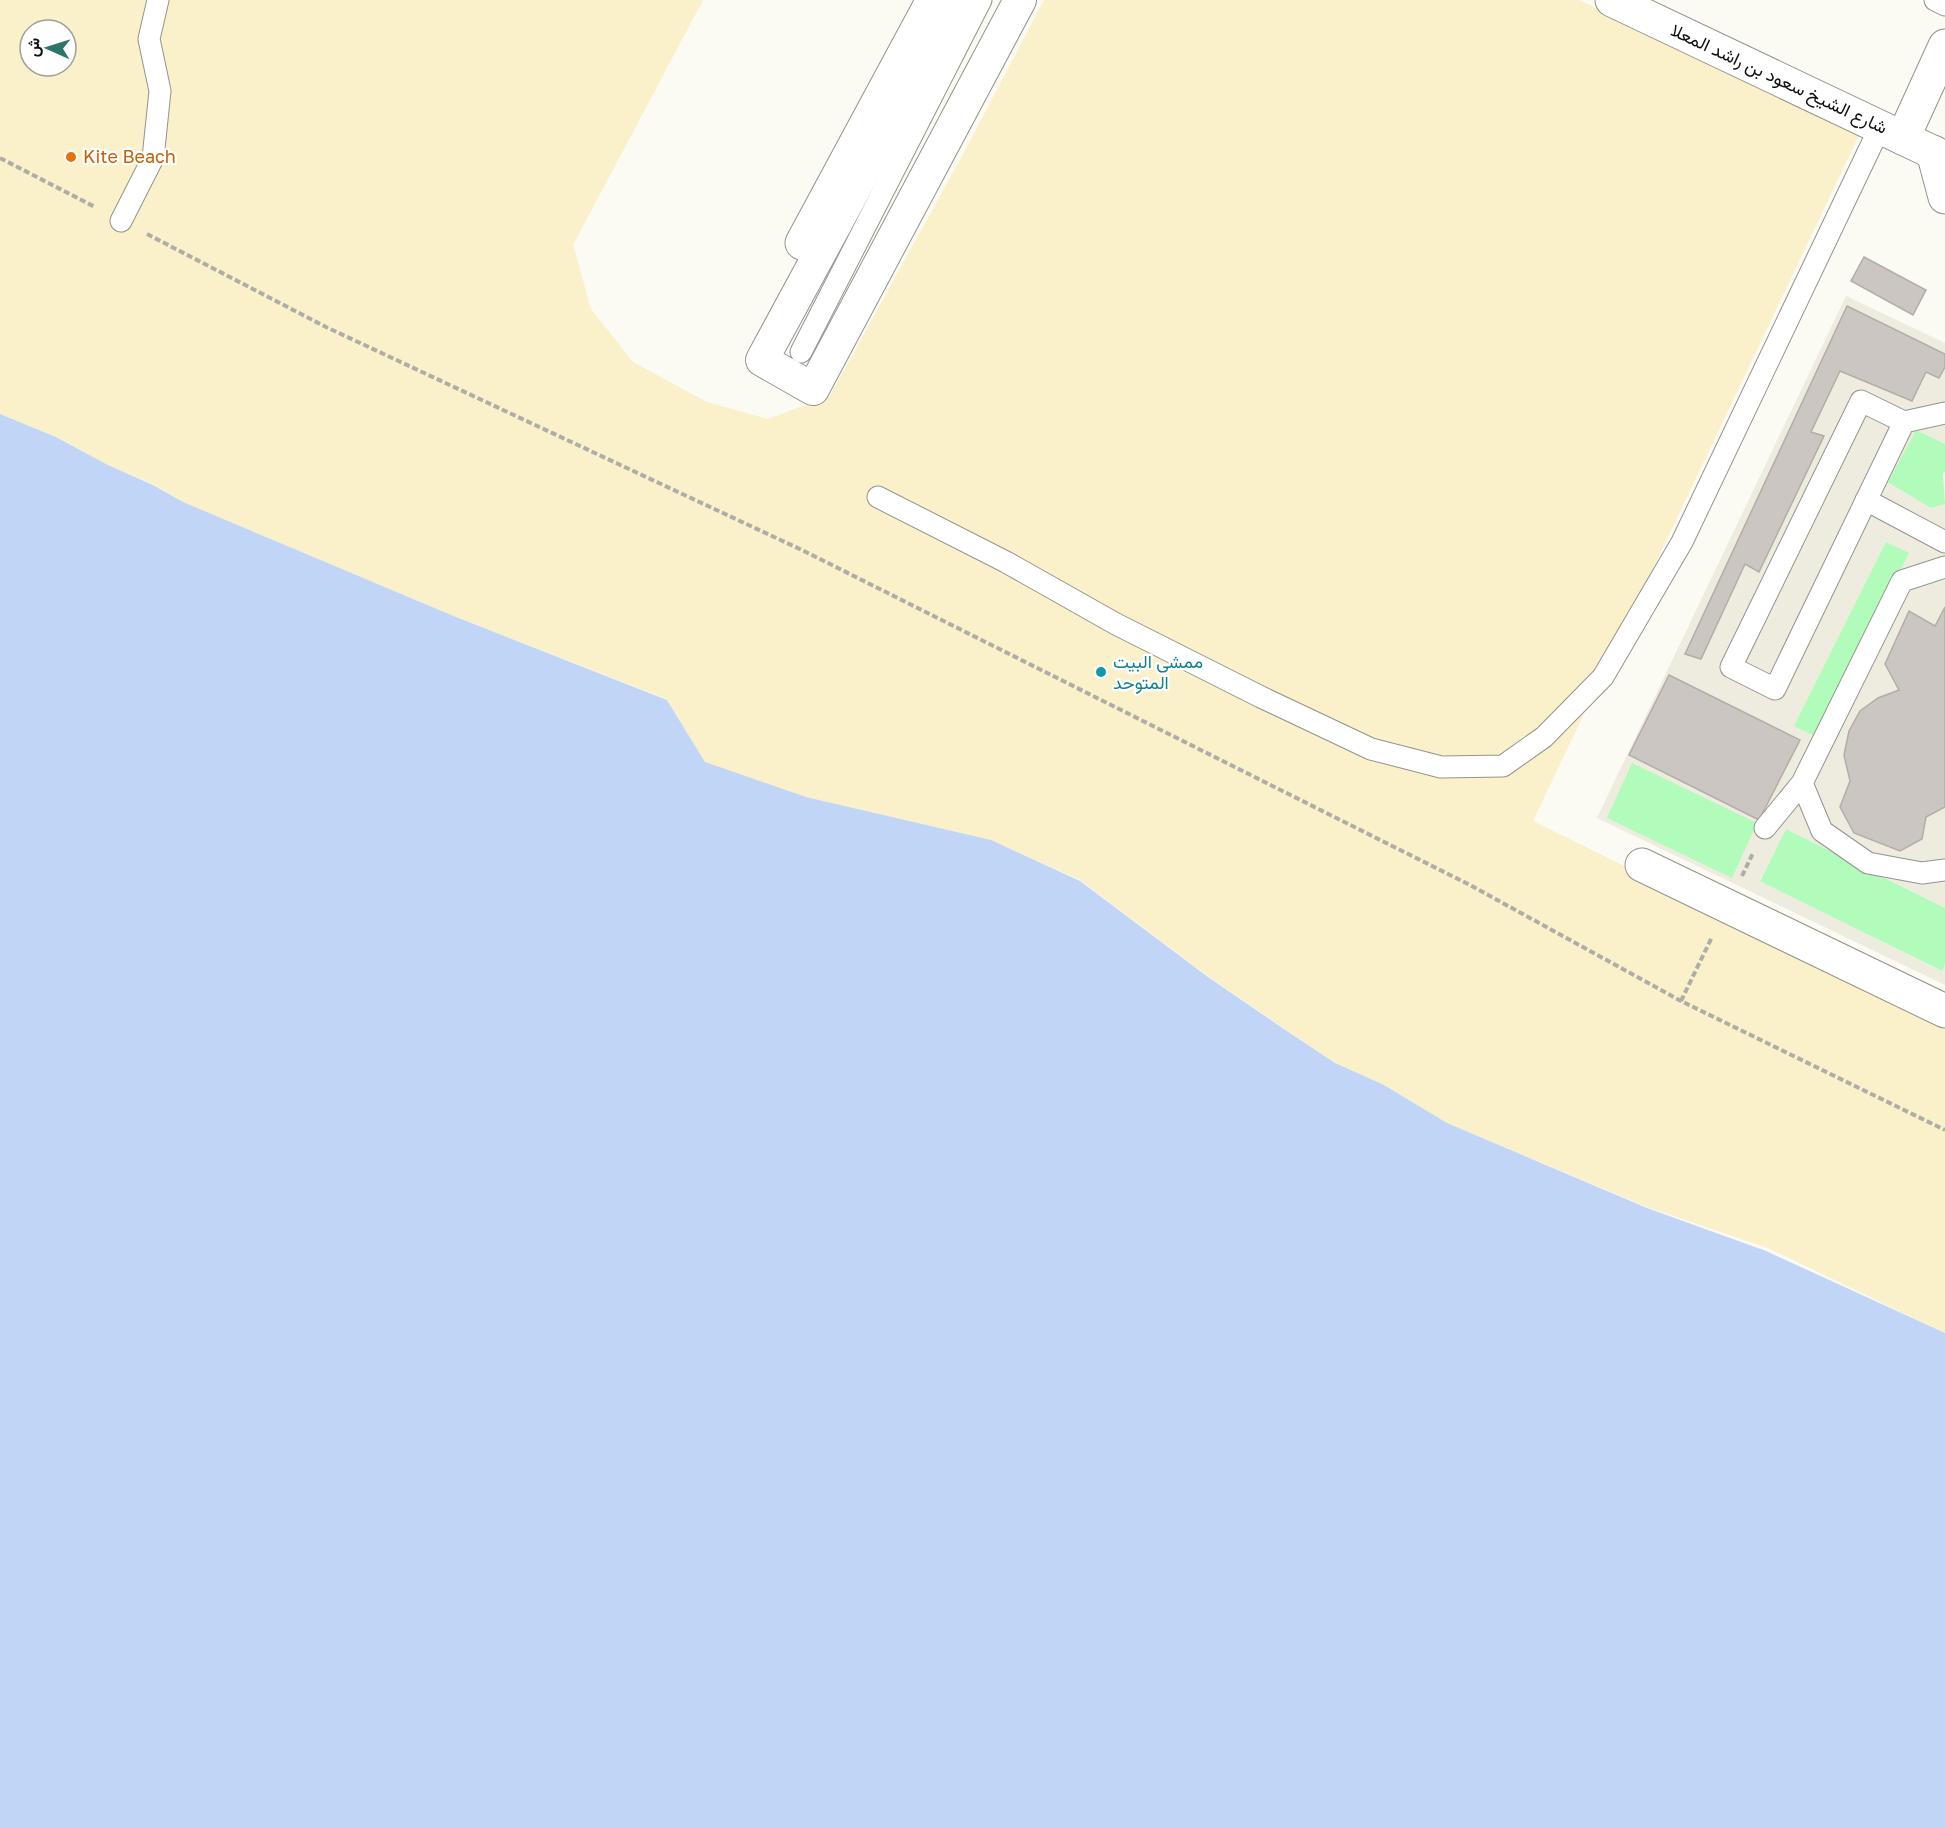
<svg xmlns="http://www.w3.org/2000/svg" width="1945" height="1828" viewBox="0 0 1945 1828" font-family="'Golos Text',Vazirmatn,sans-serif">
<rect width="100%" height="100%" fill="#fbfaf3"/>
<path fill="#eeecdf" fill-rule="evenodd" d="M1846 296 1945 343V354L1847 307 1685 653 1701 658 1745 564 1759 572 1823 436 1811 432 1840 371 1912 401 1926 372 1939 378 1945 367V444L1916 431 1931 508 1945 504V607L1935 626 1909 611 1885 664 1899 690 1878 698 1860 711 1849 731 1844 755 1850 781 1840 807 1854 833 1900 851 1926 817 1945 807V908L1786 829 1760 880 1941 971 1945 964V985L1597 818ZM1669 675 1800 740 1759 820 1629 755Z"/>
<path fill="#b1fbbb" d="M1916 430 1945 444V472L1943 473 1945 504 1931 508 1888 482Z
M1886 542 1909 553 1817 737 1794 726Z
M1632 763 1757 823 1732 878 1607 818Z
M1786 829 1945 908V964L1942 971 1760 881Z"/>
<path fill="#faf0ca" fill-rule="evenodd" d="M0 0H703L573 245 591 309 633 362 707 402 768 419 830 396 968 145 1044 0H1579L1859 135 1533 821 1945 1025V1333L1768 1248 1647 1207 1447 1123 1384 1085 1335 1063 1209 977 1080 880 991 840 806 797 746 778 705 762 667 699 456 617 183 502 153 484 108 465 57 437 0 414ZM30 30H66V66H30Z"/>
<path fill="#c1d5f7" d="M0 414 56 437 108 465 153 485 183 502 456 617 667 700 705 762 806 797 991 840 1080 881 1208 977 1284 1029 1335 1063 1384 1085 1447 1123 1647 1208 1766 1251 1945 1333V1828H0Z"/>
<path fill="#cbc6c1" stroke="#b2ada8" stroke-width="1.5" d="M1864 257 1926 290 1913 315 1851 281Z
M1847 306 1945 354V367L1939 378 1926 372 1912 401 1840 371 1811 432 1824 436 1759 572 1745 564 1701 659 1685 654Z
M1945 607V807L1926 817 1922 839 1900 851 1854 833 1840 807 1850 781 1844 755 1849 731 1860 711 1878 698 1899 690 1885 664 1909 611 1935 626Z
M1669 675 1800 740 1759 820 1629 755Z"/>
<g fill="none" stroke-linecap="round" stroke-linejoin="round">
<defs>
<path id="service" d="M1935 0 1945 5
M121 221 153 158 160 91 149 39 158 0
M801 352 981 0
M1904 422 1775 689 1731 667 1861 401 1904 422 1945 413
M878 497 1006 562 1116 624 1261 697 1371 749 1441 767 1503 766 1544 737 1603 677 1682 542 1880 127
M1866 500 1945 542
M1802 783 1822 831 1868 863 1922 873 1945 870
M1765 828 1802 783 1902 581 1945 567"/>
<path id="pedestrian" d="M957 0 762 360 813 389 1020 0"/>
<path id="minor" d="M1903 138 1945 46
M1933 152 1945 197
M802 243 933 0
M1642 865 1945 1011"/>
<path id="tertiary" d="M1612 0 1945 158"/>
</defs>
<use href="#service" stroke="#94938e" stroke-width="23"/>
<use href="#pedestrian" stroke="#94938e" stroke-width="34"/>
<use href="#minor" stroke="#94938e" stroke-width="35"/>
<use href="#tertiary" stroke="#94938e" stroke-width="35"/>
<path stroke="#aeada7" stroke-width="4" stroke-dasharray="6 3" stroke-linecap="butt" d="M0 158 95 207
M147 234 326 327 804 551 1470 885 1681 1001 1945 1130
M1742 876 1753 853
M1681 1001 1712 937"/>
<use href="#service" stroke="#fff" stroke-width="21"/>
<use href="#pedestrian" stroke="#fff" stroke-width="32"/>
<use href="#minor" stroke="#fff" stroke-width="33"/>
<use href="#tertiary" stroke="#fff" stroke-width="33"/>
</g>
<circle fill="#e8710a" stroke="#fff" stroke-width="2" cx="71" cy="157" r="6"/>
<circle fill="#0f9aa8" stroke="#fff" stroke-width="2" cx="1101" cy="672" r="6"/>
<g text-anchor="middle" stroke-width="4.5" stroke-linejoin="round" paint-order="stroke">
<g font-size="18" fill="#10100e" stroke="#fff">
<text transform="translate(1779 79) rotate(25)" y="6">شارع الشيخ سعود بن راشد المعلا</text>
</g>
<g font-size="18" fill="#c56008" stroke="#fff" text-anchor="start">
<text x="83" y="163">Kite Beach</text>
</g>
<g font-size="18" fill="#0d838f" stroke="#fff" text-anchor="start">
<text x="1113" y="668">ممشى البيت<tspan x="1113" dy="21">المتوحد</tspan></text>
</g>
</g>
<g transform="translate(48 48) rotate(273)"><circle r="28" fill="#ffffff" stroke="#9f9f9f" stroke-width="1.5"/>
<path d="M0-4.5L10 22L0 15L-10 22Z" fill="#2d7469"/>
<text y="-9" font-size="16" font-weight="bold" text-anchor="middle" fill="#10100e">ش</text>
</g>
</svg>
